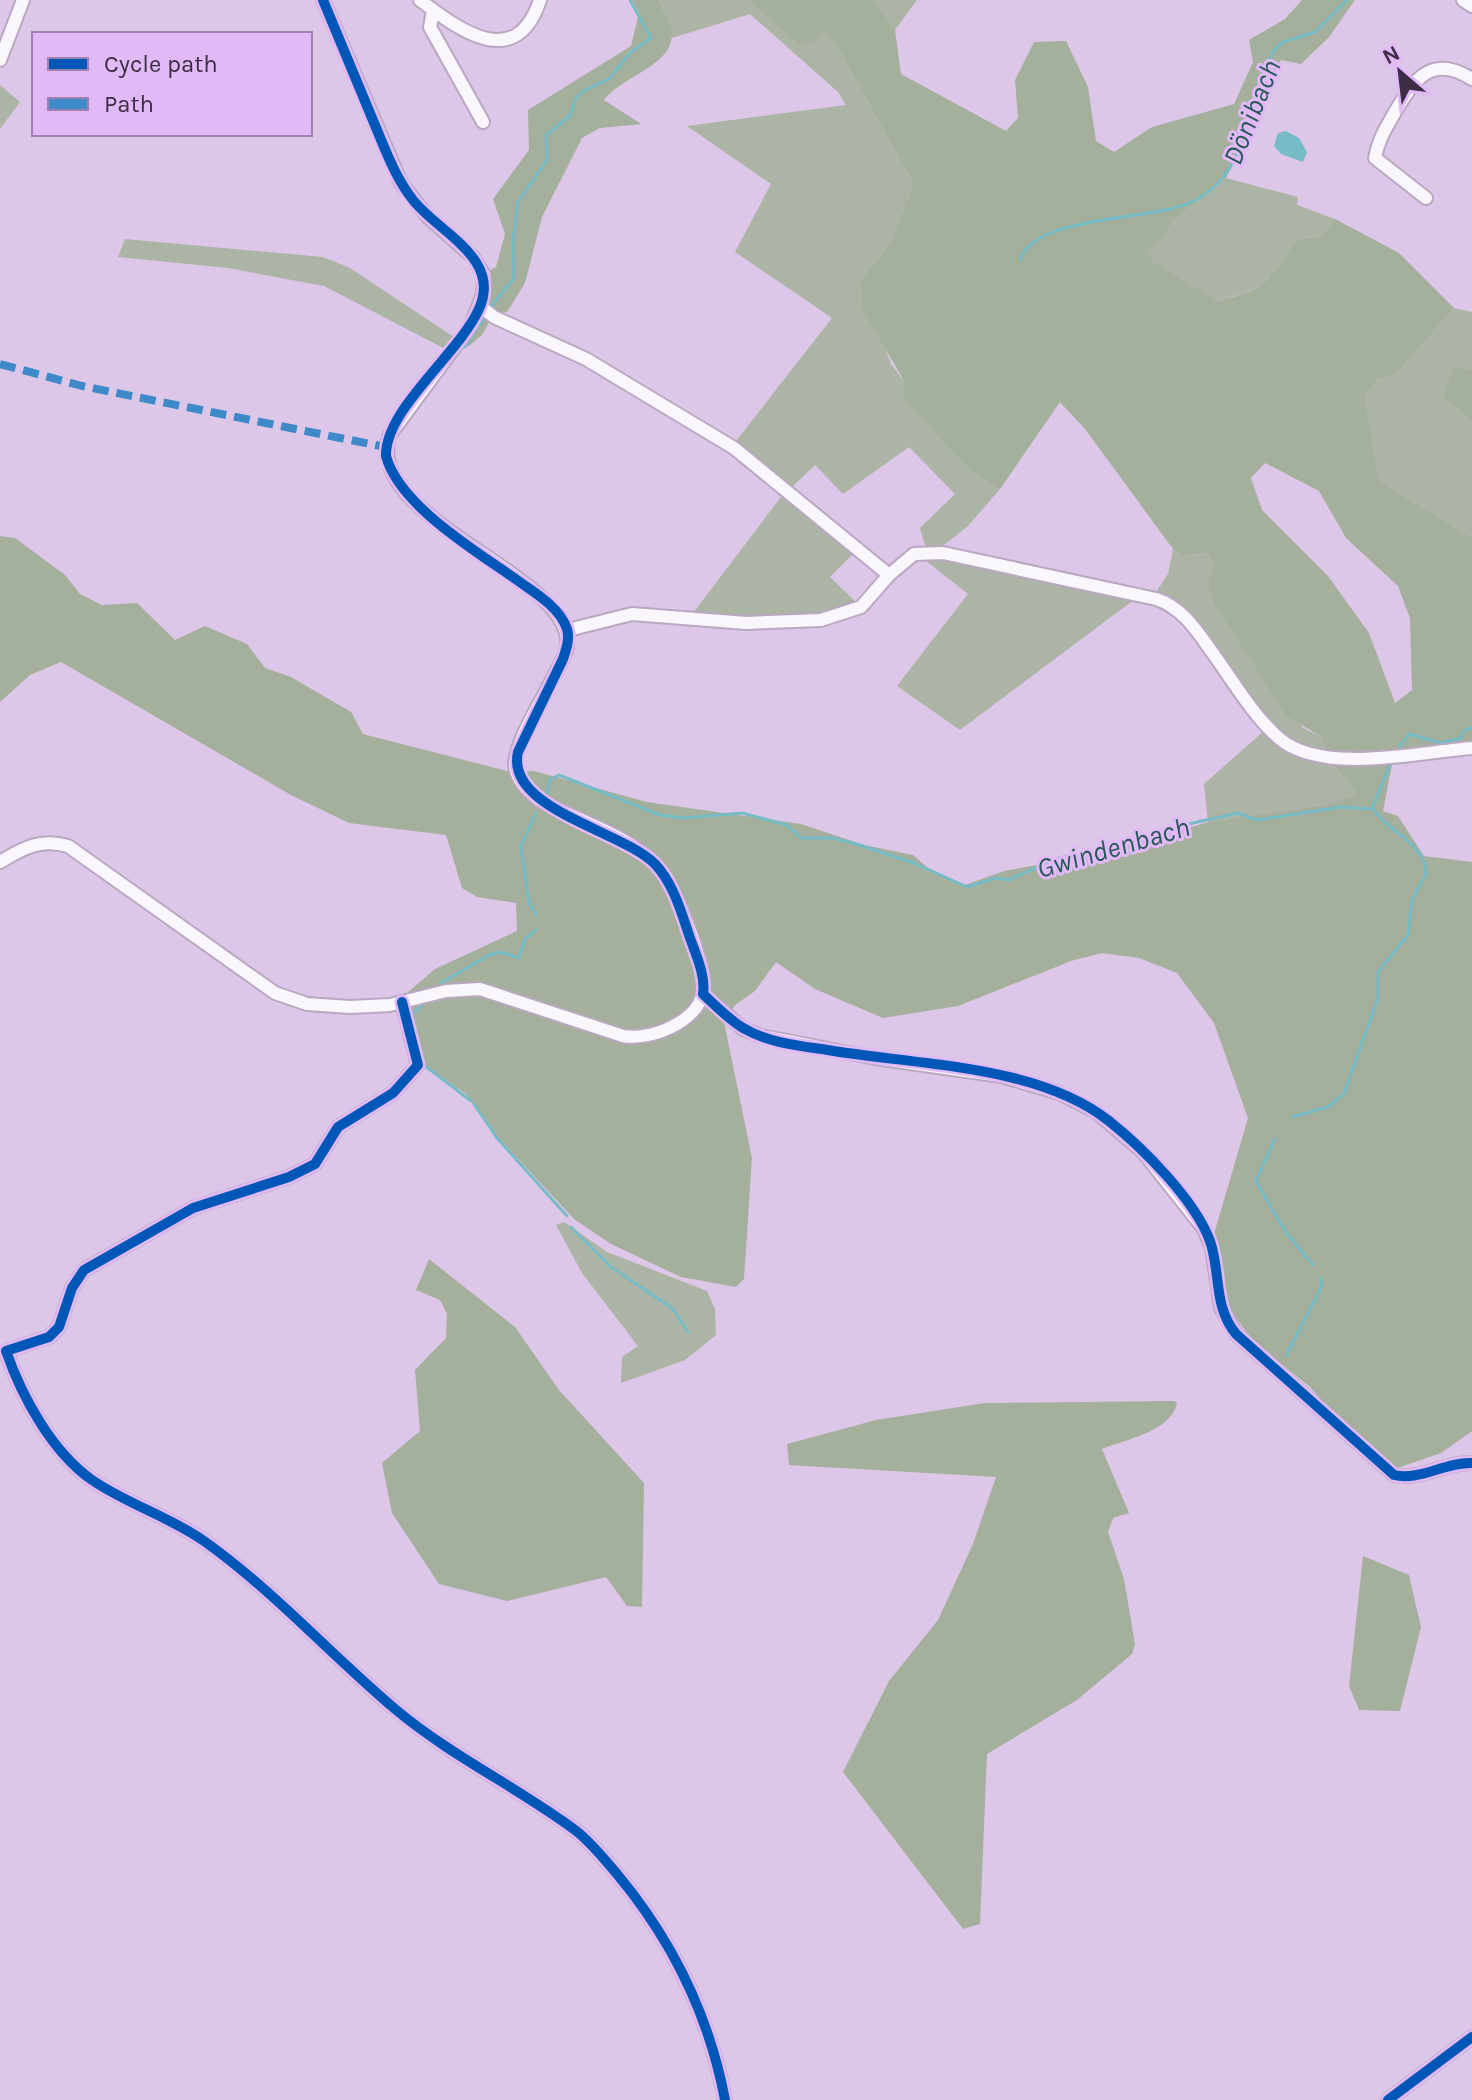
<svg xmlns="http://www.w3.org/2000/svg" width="1472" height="2100" viewBox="0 0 1472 2100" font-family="Karla,sans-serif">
<rect width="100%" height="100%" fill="#ddc7e8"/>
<path fill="#abb4a5" d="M659 0H748L797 44 823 33 837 46 913 183 892 241 861 280 891 364 974 474 1000 489 968 526 940 548 1135 599 960 730 897 686 968 594 920 556 926 549 920 528 955 494 909 447 843 494 815 465 791 488 862 545 830 577 861 607 848 614 687 621 784 493 729 450 832 318 735 252 771 184 687 126 846 105 838 92 750 14 672 38 670 24Z
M875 0H917L895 30Z
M0 85 20 102 0 129Z
M1226 178 1298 197 1297 205 1335 219 1322 236 1296 240C1269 282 1266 290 1215 301L1154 262 1146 250 1165 236 1173 221Z
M125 239 323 257 350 268 457 339 449 351 324 286 228 268 118 257Z
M1454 308 1472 312V370L1454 365 1443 397 1472 421V537L1379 481 1365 397 1377 380 1396 374Z
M1173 549 1181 556 1207 553 1214 565 1208 581 1212 600 1303 728 1320 736 1332 762 1357 794 1322 805 1208 822 1204 784 1265 730 1184 622 1169 609 1150 601 1168 574Z
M564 1222 607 1252 707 1291 715 1309 716 1335 685 1360 621 1383 622 1357 638 1346 582 1273 556 1225Z"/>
<path fill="#a4af9c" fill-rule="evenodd" d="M632 0H659C663 12 673 23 672 36 670 67 620 77 604 100L641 124 600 128 582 138 542 217 525 283 507 312 494 313 482 335 469 346 462 344 487 272 496 267 505 234 493 199 529 150 528 110 631 46 639 13Z
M748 0H875L895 30 901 74 1006 131 1018 118 1015 80 1034 42 1066 41 1088 87 1096 141 1114 152 1152 127 1234 104 1253 62 1249 40 1285 19 1302 0H1355L1329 37 1301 64 1281 60 1226 178 1173 221 1165 236 1147 250 1154 262 1216 301C1267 290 1269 281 1296 240L1322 236 1335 219 1399 253 1454 308 1396 374 1377 380 1365 397 1379 481 1472 537V747L1393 759 1383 811 1398 816 1424 856 1472 862V1431L1441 1453 1386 1472 1310 1387 1252 1340 1227 1305 1215 1279 1214 1234 1248 1118 1214 1023 1177 973 1139 958 1102 953 1071 961 958 1006 883 1018 815 989 776 962 755 991 735 1005 724 1022 752 1158 744 1279 736 1287 681 1277 611 1244 574 1219 496 1135 466 1094 422 1063 407 993 435 969 517 931 516 903 477 897 462 888 446 835 349 823 291 795 61 662 30 675 0 702V536L15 538 65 575 80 594 102 605 137 603 175 640 205 626 247 644 265 668 291 677 351 712 363 734 511 772 534 771 647 802 801 824 864 845 913 855 935 874 965 885 1004 871 1108 852 1208 822 1322 805 1357 794 1332 762 1320 736 1287 716 1212 600 1208 581 1214 565 1207 553 1181 556 1173 549 1085 429 1060 402 1000 489 974 474 904 399V381L862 308 861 280 892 241 913 183 837 46 823 33 813 41 797 44ZM1265 463 1319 491 1346 538 1398 586 1410 618 1412 690 1395 703 1369 633 1328 576 1262 510 1251 478Z
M1454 365 1472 370V421L1443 397Z
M429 1259 515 1327 559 1390 644 1483 642 1607 627 1606 606 1577 507 1601 439 1584 392 1513 382 1463 420 1431 415 1370 446 1338 447 1314 440 1300 416 1290Z
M1174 1401 1177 1403C1172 1431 1124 1440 1102 1449L1129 1513 1113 1518 1108 1532 1124 1579 1135 1644 1132 1654 1077 1700 987 1754 980 1924 963 1929 843 1772 889 1681 938 1620 973 1544 996 1477 789 1465 787 1444 876 1420 985 1403Z
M1363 1556 1409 1575 1421 1627 1400 1711 1359 1710 1349 1686Z"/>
<path fill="#75bcc6" d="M1286 131 1299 138 1307 152 1303 162 1281 154 1274 146 1278 133Z"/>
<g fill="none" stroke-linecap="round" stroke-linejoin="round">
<path stroke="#75bcc6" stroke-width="3" d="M1020 260C1034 214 1156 221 1194 201 1253 170 1246 100 1275 49L1283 42 1315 32 1347 0
M491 307 514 278 513 241 518 202 547 160 546 135 570 116 576 98 585 90 609 79 630 53 651 38 630 0
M465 347 485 317
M1400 747 1409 734 1441 743 1461 738 1464 731 1472 727
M547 794 550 779 559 775 660 815 683 818 742 813 787 825 801 838H832L856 844 914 863 967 887 996 878 1008 880 1059 858 1076 854 1093 858 1109 847 1145 840 1166 829 1238 813 1257 820 1341 807 1372 809 1392 760
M536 813 521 846 529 903 537 915
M441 983 489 955 501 952 519 958 525 939 536 930
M411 1016 425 1002
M424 1065 471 1101
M474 1104 497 1138 567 1216
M1292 1117 1328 1107 1344 1094 1378 998V972L1408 935 1412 900 1426 874C1428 845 1386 831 1373 808
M1275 1139 1256 1181 1285 1231 1313 1265
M571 1227 610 1266 673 1309 688 1332
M1286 1356 1321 1288V1278"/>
<defs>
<path id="minor" d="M420 0C460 31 516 72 540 0
M1463 0 1472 6
M433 10 430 27 483 122
M0 60 23 0
M1426 198 1375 158C1378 140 1386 128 1395 112 1414 80 1431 53 1472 79
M480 306 494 317 586 359 734 448 889 575 861 607 821 620 746 623 632 614 568 630
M889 575 914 554 943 553 1156 599C1182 607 1197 631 1212 652 1233 681 1253 716 1280 739 1323 775 1420 752 1472 748
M0 862C23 848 41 838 68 846L275 993 307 1004 350 1007 390 1005 446 991 480 989 623 1036C650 1041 698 1022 703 992 708 967 674 884 657 866 627 834 577 821 539 800 528 791 516 780 515 765 515 737 555 681 566 651 586 579 364 523 389 436L471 325 483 294 484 275 473 257 428 217 401 183 323 0
M703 994 743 1029 761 1036 875 1058 1001 1076 1059 1093 1096 1112 1143 1152 1204 1229 1212 1248 1221 1308 1236 1334 1394 1475C1420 1481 1445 1462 1472 1463
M402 1002 418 1065 393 1093 338 1127 315 1164 289 1177 193 1208 84 1270 72 1288 59 1327 49 1337 6 1351C22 1397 52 1452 92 1480 127 1504 170 1517 204 1541 273 1590 331 1655 395 1709 451 1756 517 1787 575 1830 591 1842 604 1859 617 1874 672 1940 709 2015 725 2100
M1388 2100 1472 2037"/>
</defs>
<use href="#minor" stroke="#b9a8c1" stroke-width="16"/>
<use href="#minor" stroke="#faf7fc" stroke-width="12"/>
<path stroke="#3e8ac9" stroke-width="8" stroke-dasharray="16 8" stroke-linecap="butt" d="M0 364 82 386 385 447"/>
<defs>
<path id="cycleway" d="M323 0C339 39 356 79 372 118 384 146 394 176 413 200 439 233 502 258 479 309 458 355 385 409 386 456 400 508 483 555 524 585 540 596 561 610 567 629 570 639 566 650 563 659L518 752C505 809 621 830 655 864 673 883 681 911 689 935 695 953 706 975 703 994 716 1006 730 1021 745 1029 769 1043 801 1046 828 1050 914 1065 1037 1064 1109 1121 1143 1148 1195 1200 1210 1241 1221 1273 1213 1306 1236 1334L1394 1475C1420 1481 1445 1462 1472 1463
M402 1002 418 1065 393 1093 338 1127 315 1164 289 1177 193 1208 84 1270 72 1288 59 1327 49 1337 6 1351C22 1397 52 1452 92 1480 127 1504 170 1517 204 1541 273 1590 331 1655 395 1709 451 1756 517 1787 575 1830 591 1842 604 1859 617 1874 672 1940 709 2015 725 2100
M1388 2100 1472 2037"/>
</defs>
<use href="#cycleway" stroke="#e1b9f6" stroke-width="15"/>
<use href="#cycleway" stroke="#0057b8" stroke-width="10"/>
</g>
<g text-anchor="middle" stroke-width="6" stroke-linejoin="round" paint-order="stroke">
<g font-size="28" font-style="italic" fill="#295958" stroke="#e1b9f6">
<text transform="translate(1251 112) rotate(-68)" y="10">Dönibach</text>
<text transform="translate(1113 847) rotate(-16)" y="10">Gwindenbach</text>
</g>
</g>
<rect x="32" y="32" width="280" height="104" fill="#e1b9f6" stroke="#9f81af" stroke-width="2"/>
<rect x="48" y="58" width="40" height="12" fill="#0057b8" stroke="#9f81af" stroke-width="2"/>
<text x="104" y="72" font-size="24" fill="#3d2d45">Cycle path</text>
<rect x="48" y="98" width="40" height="12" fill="#3e8ac9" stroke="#9f81af" stroke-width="2"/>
<text x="104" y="112" font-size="24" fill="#3d2d45">Path</text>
<g transform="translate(1400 72) rotate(332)" stroke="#e1b9f6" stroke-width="6" paint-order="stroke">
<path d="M0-6L14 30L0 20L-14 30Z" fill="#3d2d45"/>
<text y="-12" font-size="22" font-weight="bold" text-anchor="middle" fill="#3d2d45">N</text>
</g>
</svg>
